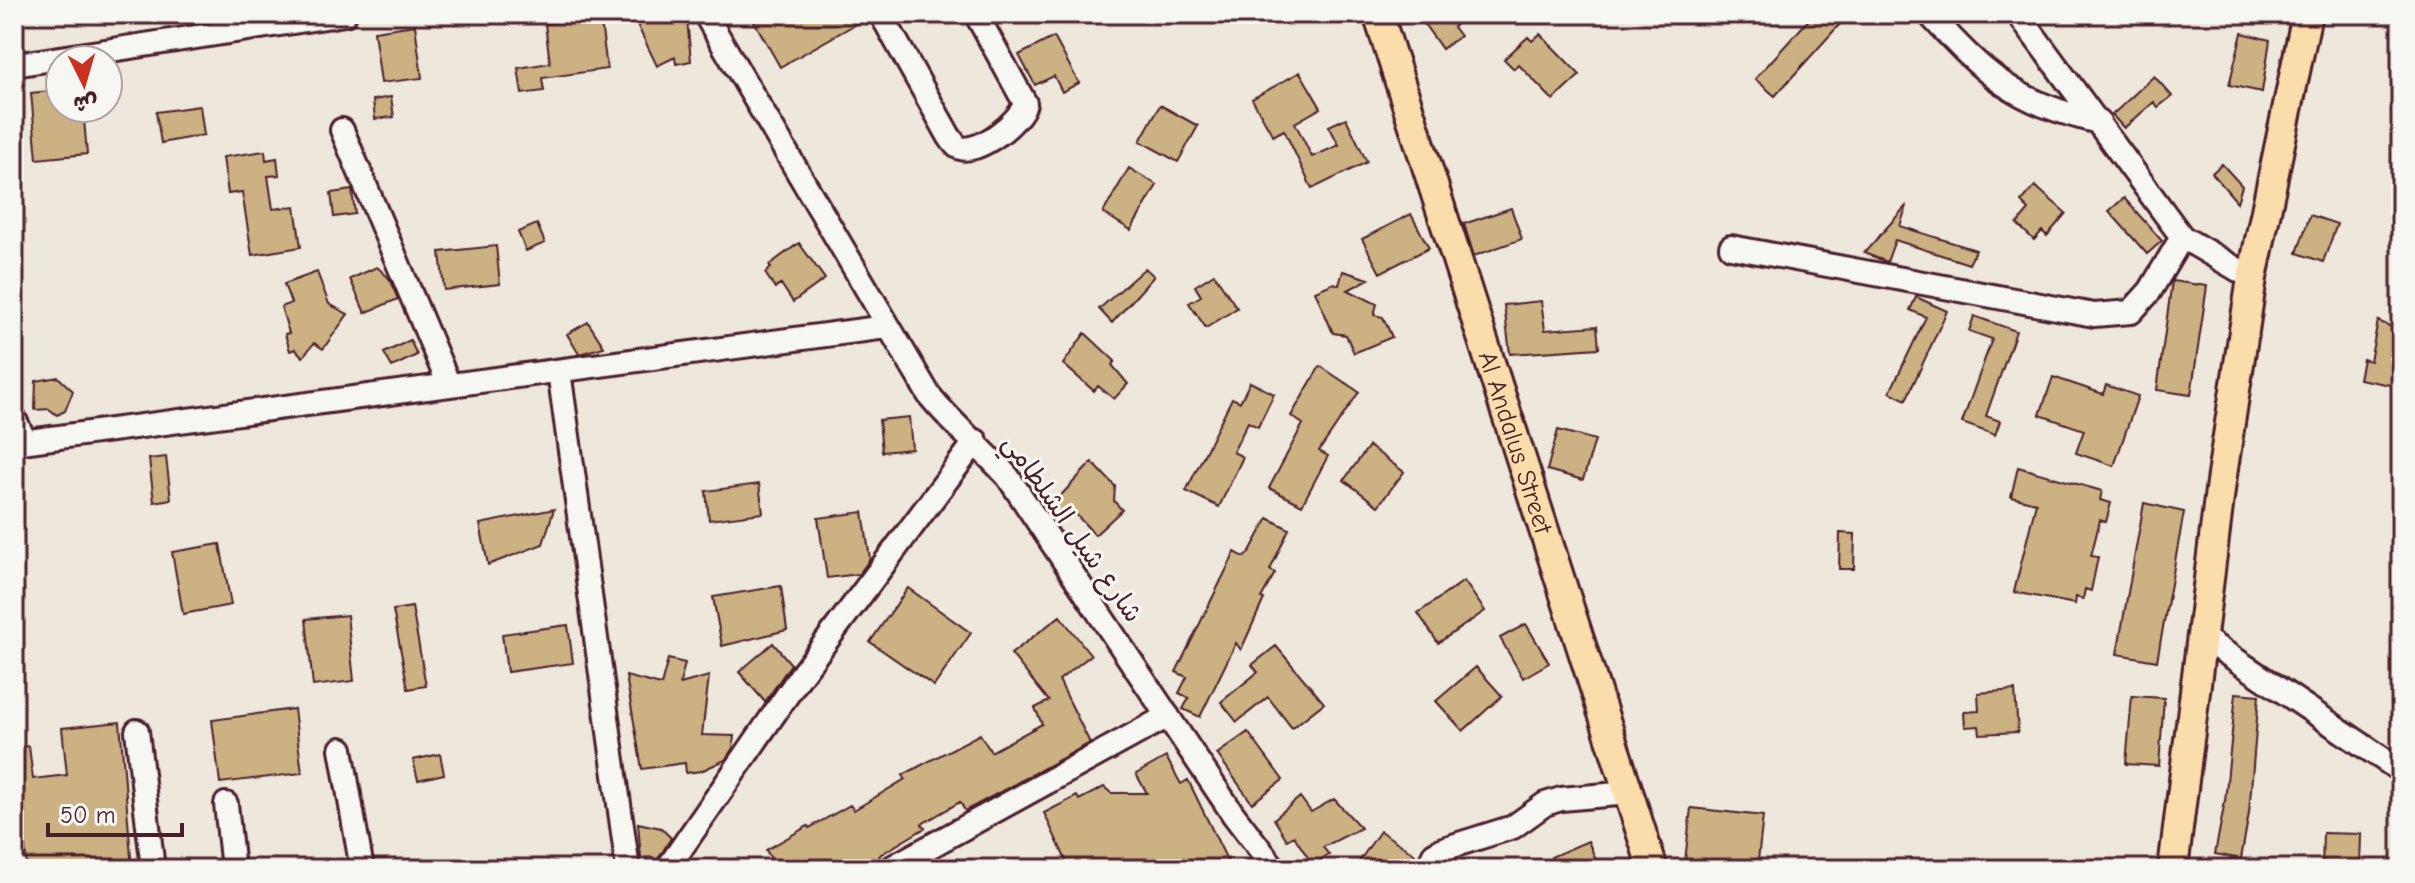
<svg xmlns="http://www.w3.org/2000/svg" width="2415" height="883" viewBox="0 0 2415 883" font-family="'Comic Neue','Playpen Sans Arabic',sans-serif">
<rect width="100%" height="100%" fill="#eee8dc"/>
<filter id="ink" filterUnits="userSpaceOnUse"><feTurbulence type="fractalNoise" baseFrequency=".0125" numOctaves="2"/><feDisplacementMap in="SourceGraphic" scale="16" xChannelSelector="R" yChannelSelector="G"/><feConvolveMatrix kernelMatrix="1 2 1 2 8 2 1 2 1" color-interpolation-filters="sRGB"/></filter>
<g filter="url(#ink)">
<path fill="#ccb283" stroke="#4a1f2b" stroke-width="2" d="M632 14H672L687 19 691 61 676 64 675 57 657 66Z
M750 14H867L868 17 780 67Z
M1417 14H1453L1459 22 1453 27 1460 36 1442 49Z
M1814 14H1849L1775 96 1755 79Z
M589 18 593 23 601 22 607 69 542 78 544 91 522 94 518 68 550 63 545 24Z
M415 25 422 78 381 83 374 31Z
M2242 33 2270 40 2262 92 2229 85Z
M1540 34 1580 75 1553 100 1518 64 1514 69 1504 59 1528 37 1532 41Z
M1054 37 1079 83 1062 92 1054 76 1035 85 1019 55Z
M1300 72 1321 108 1295 123 1312 157 1339 145 1329 126 1346 118 1367 162 1312 189 1284 130 1273 136 1252 99Z
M2154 76 2172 96 2158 107 2154 102 2124 128 2112 115Z
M60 90V108H83L87 154 37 159 31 93Z
M391 97 394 117 375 119 373 100Z
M1160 105 1198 126 1178 162 1140 141Z
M200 106 204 135 161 143 156 112Z
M265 151 266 160 277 158 279 175 268 176 273 209 295 206 301 247 252 255 242 192 228 194 223 157Z
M2222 164 2242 186 2237 202 2212 173Z
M1129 168 1157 185 1131 230 1103 213Z
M2035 186 2066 213 2047 236 2042 231 2034 240 2017 224 2029 210 2021 202Z
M352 190 355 214 334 217 331 193Z
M2124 198 2162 241 2147 254 2109 211Z
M1907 205 1900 226 1976 250 1969 264 1895 240 1887 262 1864 253Z
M1511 208 1522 239 1474 256 1464 224Z
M1411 214 1429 248 1380 273 1362 239Z
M2310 215 2337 224 2323 262 2297 253Z
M537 224 545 243 526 251 518 232Z
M799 243 825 279 793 302 781 284 775 288 765 273 771 268 769 265Z
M496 246 500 284 444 290 440 252Z
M377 267 389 278 398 299 365 313 350 279Z
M1145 268 1154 276 1112 323 1099 309Z
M1343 271 1369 279 1348 290 1377 304 1374 315 1383 317 1392 337 1354 353 1346 335 1333 333 1315 291 1334 283 1339 285Z
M317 272 329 304 348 314 323 349 314 343 303 357 295 349 290 351 285 334 289 333 281 307 291 303 284 284Z
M1214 274 1237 308 1206 328 1189 303 1201 296 1195 286Z
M2172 281 2207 286 2191 395 2157 390Z
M1916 297 1947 311 1906 400 1890 392 1926 317 1910 310Z
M1541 301 1545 330 1597 326 1599 348 1510 354 1504 305Z
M1974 316 2016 331 1986 416 2000 421 1995 435 1962 423 1992 339 1969 331Z
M2378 321 2401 331V387L2359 379 2363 359 2370 361Z
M588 322 604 347 579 354 567 334Z
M1085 333 1115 361 1112 365 1128 384 1114 399 1098 386 1094 391 1063 364Z
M410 340 417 355 392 367 384 353Z
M1320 366 1359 392 1319 451 1328 456 1302 505 1269 488 1303 424 1291 416Z
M58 377 73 391 65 411 57 415 49 409 35 410 36 381Z
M2053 377 2103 394 2106 385 2138 396 2114 466 2076 453 2084 430 2040 415Z
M1250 382 1274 394 1258 427 1248 422 1233 452 1243 457 1219 507 1186 491 1232 398 1240 402Z
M909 417 912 449 882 452 879 420Z
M1558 430 1595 440 1583 480 1547 470Z
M1369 446 1404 472 1378 506 1344 480Z
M166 457 171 499 154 502 149 459Z
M1092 462 1115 486 1114 501 1122 510 1095 535 1071 509 1061 518 1050 507Z
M2018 467 2102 491 2100 500 2111 503 2106 522 2100 520 2091 556 2098 557 2091 591 2085 589 2083 599 2076 597 2075 604 2014 592 2036 503 2011 497Z
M759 484 763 513 709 520 706 491Z
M2144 503 2184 512 2157 661 2117 654Z
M554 509 543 544 488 565 480 524Z
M863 512 870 559 859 574 827 578 818 518Z
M1268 518 1289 529 1270 570 1275 573 1261 598 1264 599 1241 650 1236 643 1200 717 1183 709 1189 698 1179 693 1187 677 1176 672 1235 552 1244 557 1249 553Z
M1840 533 1855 534 1854 569H1839Z
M220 544 231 605 183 614 172 552Z
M1464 581 1485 611 1438 643 1418 613Z
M781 586 787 630 722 646 713 597Z
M908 588 971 633 934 686 870 642Z
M412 607 426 686 408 689 393 610Z
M347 615 354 681 313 686 306 619Z
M1060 616 1091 655 1059 680 1090 743 965 811 960 802 922 824 925 828 880 855 875 869H777L766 850 808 826 809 828 850 805 854 810 905 779 903 775 980 734 991 752 1042 724 1035 708 1049 701 1011 654Z
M1526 624 1549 663 1523 678 1500 638Z
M568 625 573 663 507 672 502 634Z
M773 643 791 664 765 702 739 672Z
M1276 646 1324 703 1292 728 1268 697 1237 722 1221 702 1258 672 1252 665Z
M668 659 685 663 680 684 709 676 702 735 734 736 733 748 725 760 701 771 686 773 685 763 642 769 626 676 661 685Z
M1476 667 1502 696 1463 731 1436 701Z
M2015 690 2018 732 1980 734 1979 726 1965 727 1964 712 1979 711 1978 693Z
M2236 693 2259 695 2249 813 2241 859 2215 854 2225 801Z
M2132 696 2164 698 2159 766 2126 764Z
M294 709 302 773 220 783 212 720Z
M120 722 132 869H27L21 810 14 811V748L29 746 33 779 67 775 62 728Z
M1248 732 1283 780 1252 803 1217 754Z
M440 754 444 774 418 780 413 760Z
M1166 757 1181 784 1188 780 1229 864 1220 869H1191L1184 858 1162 869H1070L1044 813 1077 796 1079 800 1104 787 1111 793H1147L1136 774Z
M1300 797 1311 812 1334 799 1361 828 1323 847 1329 855 1312 864 1294 836 1287 840 1274 819Z
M1691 808 1763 816 1757 869 1685 861Z
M638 823 661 828 671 838 654 866 653 857 641 858Z
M1380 831 1415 854 1405 869H1354Z
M2323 833 2361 834 2360 869H2322Z
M1588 841 1600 869H1556L1551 857Z"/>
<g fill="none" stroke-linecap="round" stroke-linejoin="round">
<defs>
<path id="minor" d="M705 14 929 395C953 425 982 448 1008 477L1233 814 1275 869
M881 14 949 136C952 140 954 144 958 147 976 157 1022 120 1025 103L976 14
M1929 14C1987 77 2014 102 2099 122
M2018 14 2182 237 2252 278
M14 65 345 14
M342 130 449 385
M1731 247 2094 315 2131 312 2150 291 2182 237
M559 371 628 869
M14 418 25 441
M14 443 886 327
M2202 637 2401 771
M137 731 153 869
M341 749 362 869
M226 804 233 869
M667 869 801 675 976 441
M889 869 1168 716
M1427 869 1434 854 1443 849 1513 827 1545 804 1561 799 1629 793"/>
<g id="major">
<path id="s1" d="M1378 14 1653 869"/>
<path d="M2173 869 2221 482 2252 278 2307 14"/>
</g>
</defs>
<use href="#minor" stroke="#4a1f2b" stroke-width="28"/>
<use href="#major" stroke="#4a1f2b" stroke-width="34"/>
<use href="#minor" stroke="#f6f6f2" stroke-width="22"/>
<use href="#major" stroke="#fbddab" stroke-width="28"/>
</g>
</g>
<g text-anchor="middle" stroke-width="6" stroke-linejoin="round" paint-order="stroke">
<g font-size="26" fill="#4a1f2b" stroke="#f6f6f2">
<text dy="9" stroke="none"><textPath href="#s1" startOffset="450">Al Andalus Street</textPath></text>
<text transform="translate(1073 528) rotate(55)" y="9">شارع شيل الشلطامي</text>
</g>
</g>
<rect width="2415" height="883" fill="none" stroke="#f6f6f2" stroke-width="48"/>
<rect x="24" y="24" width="2367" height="835" fill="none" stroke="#4a1f2b" stroke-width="3" filter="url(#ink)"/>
<g transform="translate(84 84) rotate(175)"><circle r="38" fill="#f6f6f2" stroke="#b1a0a2" stroke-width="2"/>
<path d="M0-6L14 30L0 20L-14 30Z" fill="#c8321e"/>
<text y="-12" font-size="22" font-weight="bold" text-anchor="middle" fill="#4a1f2b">ش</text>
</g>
<path d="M48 823v12h134v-12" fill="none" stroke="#4a1f2b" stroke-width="4"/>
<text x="60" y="823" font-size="24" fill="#4a1f2b" stroke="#f6f6f2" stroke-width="6" paint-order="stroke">50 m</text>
</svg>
